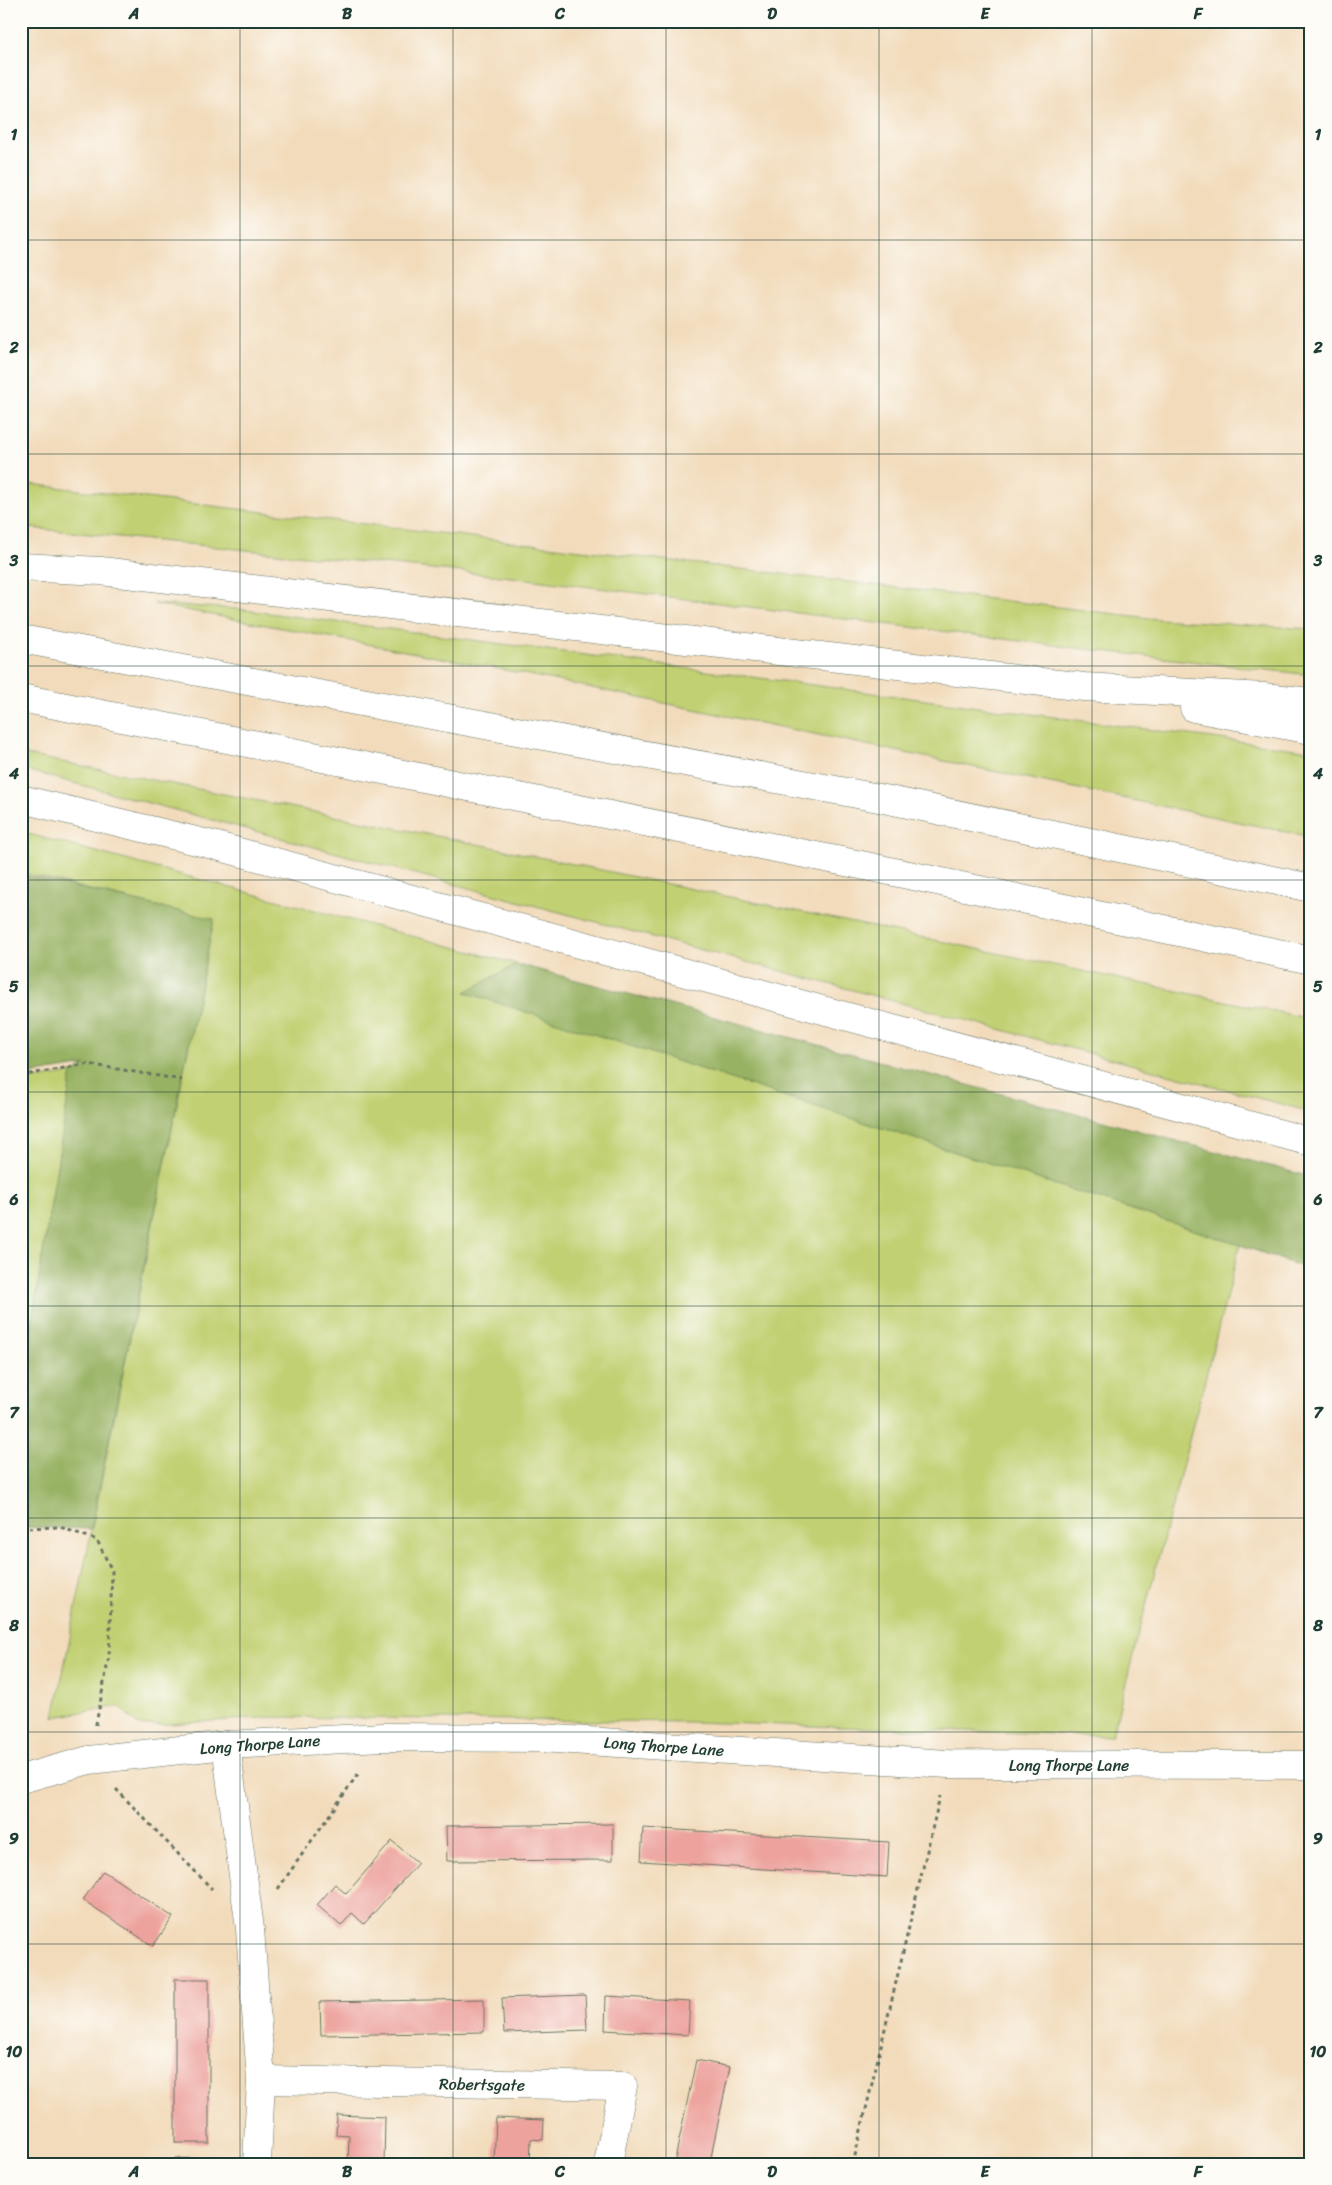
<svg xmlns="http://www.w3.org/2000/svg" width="1332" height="2185" viewBox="0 0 1332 2185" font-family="Sriracha,sans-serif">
<rect width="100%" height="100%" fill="#fdfcf7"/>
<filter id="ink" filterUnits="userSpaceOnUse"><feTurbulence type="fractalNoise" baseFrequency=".02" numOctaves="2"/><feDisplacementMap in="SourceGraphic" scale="10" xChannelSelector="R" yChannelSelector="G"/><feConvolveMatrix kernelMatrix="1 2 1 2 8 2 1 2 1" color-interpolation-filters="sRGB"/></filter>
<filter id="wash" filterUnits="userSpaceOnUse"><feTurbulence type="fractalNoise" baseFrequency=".0096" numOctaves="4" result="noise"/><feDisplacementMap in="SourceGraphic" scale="20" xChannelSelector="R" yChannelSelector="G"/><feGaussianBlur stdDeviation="1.12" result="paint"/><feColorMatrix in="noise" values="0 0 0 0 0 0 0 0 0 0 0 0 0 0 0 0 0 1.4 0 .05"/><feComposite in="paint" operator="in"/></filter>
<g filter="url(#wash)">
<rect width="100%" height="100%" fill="#f2dbbb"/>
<path fill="#c1d072" stroke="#708653" d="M21 483 1158 619 1311 629V675L1076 648 511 577 21 527Z
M154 604 238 609 1311 751V837L500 669Z
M21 754 487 846 1311 1019V1112L21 769Z
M21 832 517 964 466 992 1240 1245 1112 1736 691 1722 275 1717 139 1726 119 1706 54 1717 214 920 21 873Z
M72 1073 21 1390V1079L29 1080Z"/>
<path fill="#98b264" stroke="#5c784c" d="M21 875 214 919 91 1529 21 1527V1390L72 1073 86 1065 30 1074 21 1073Z
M517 964 1311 1177V1270L1240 1245 465 992Z"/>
<g id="blocks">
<path fill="#eda29d" d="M613 1824V1860L447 1861 446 1826Z
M643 1828 889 1842 887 1877 641 1861Z
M392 1841 418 1863 364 1924 352 1913 341 1926 317 1905 335 1884 346 1894Z
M103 1871 173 1917 153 1946 83 1900Z
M175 1979H209V2143H175Z
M585 1995 587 2030 504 2033 502 1998Z
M606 1996 690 2001 688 2035 605 2030Z
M484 1999V2032L321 2035 320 2002Z
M696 2060 730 2067 713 2146 710 2164H674Z
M337 2115 385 2117 384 2164H348L349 2136 336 2135Z
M496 2118 544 2120 543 2140 531 2139 530 2164H494Z
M175 2158 209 2159V2164H175Z"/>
</g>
</g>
<g filter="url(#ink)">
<use href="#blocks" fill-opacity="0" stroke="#697463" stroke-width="1"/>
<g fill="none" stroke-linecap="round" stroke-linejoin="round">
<defs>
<path id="minor" d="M226 1745 250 1929 261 2080 257 2164
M261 2080 623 2086 608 2164"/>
<path id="secondary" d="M21 1779 89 1760 226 1745 383 1737 540 1738 948 1764 1311 1765"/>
<path id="motorway" d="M21 567 101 571 1084 687 1264 697 1311 702
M21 639 884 799 1311 888
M21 698 861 865 1311 960
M1194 708 1311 730
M21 799 209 844 1311 1142"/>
</defs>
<use href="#minor" stroke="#697463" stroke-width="29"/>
<use href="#secondary" stroke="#697463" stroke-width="29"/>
<use href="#motorway" stroke="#697463" stroke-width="29"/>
<path stroke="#697463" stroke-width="3" stroke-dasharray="4 4" stroke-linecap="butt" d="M21 1073 30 1074 88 1064 182 1080
M21 1528 60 1527 97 1540 112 1571 109 1657 95 1729
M116 1789 212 1889
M278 1889 360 1771
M853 2164 940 1796"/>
<use href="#minor" stroke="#fff" stroke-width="28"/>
<use href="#secondary" stroke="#fff" stroke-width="28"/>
<use href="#motorway" stroke="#fff" stroke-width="28"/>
</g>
</g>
<path fill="none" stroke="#1f3d34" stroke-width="1" stroke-opacity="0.55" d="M240 21V2164M453 21V2164M666 21V2164M879 21V2164M1092 21V2164M21 240H1311M21 454H1311M21 666H1311M21 880H1311M21 1092H1311M21 1306H1311M21 1518H1311M21 1732H1311M21 1944H1311"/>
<g text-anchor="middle" stroke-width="4" stroke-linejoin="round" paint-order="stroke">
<g font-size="16" fill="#1f3d34" stroke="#fdfcf7">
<text transform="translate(260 1744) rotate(-4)" y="6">Long Thorpe Lane</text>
<text transform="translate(664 1746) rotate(4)" y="6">Long Thorpe Lane</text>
<text x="1069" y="1771">Long Thorpe Lane</text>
<text transform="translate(482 2084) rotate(1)" y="6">Robertsgate</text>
</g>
</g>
<rect width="1332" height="2185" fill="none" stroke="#fdfcf7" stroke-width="55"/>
<rect x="28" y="28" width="1276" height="2130" fill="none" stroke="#1f3d34" stroke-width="2"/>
<g font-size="16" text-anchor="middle" font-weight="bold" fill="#1f3d34">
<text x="134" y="19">A</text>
<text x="347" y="19">B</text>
<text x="560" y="19">C</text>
<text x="772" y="19">D</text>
<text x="985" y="19">E</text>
<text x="1198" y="19">F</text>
<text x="14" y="140">1</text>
<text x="1318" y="140">1</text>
<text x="14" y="353">2</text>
<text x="1318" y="353">2</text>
<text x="14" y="566">3</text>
<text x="1318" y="566">3</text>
<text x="14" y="779">4</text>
<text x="1318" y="779">4</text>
<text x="14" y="992">5</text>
<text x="1318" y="992">5</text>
<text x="14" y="1205">6</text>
<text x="1318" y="1205">6</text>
<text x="14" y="1418">7</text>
<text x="1318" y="1418">7</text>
<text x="14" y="1631">8</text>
<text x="1318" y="1631">8</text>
<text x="14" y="1844">9</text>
<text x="1318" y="1844">9</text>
<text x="14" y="2057">10</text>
<text x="1318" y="2057">10</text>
<text x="134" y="2177">A</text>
<text x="347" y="2177">B</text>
<text x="560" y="2177">C</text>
<text x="772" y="2177">D</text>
<text x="985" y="2177">E</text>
<text x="1198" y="2177">F</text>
</g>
</svg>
